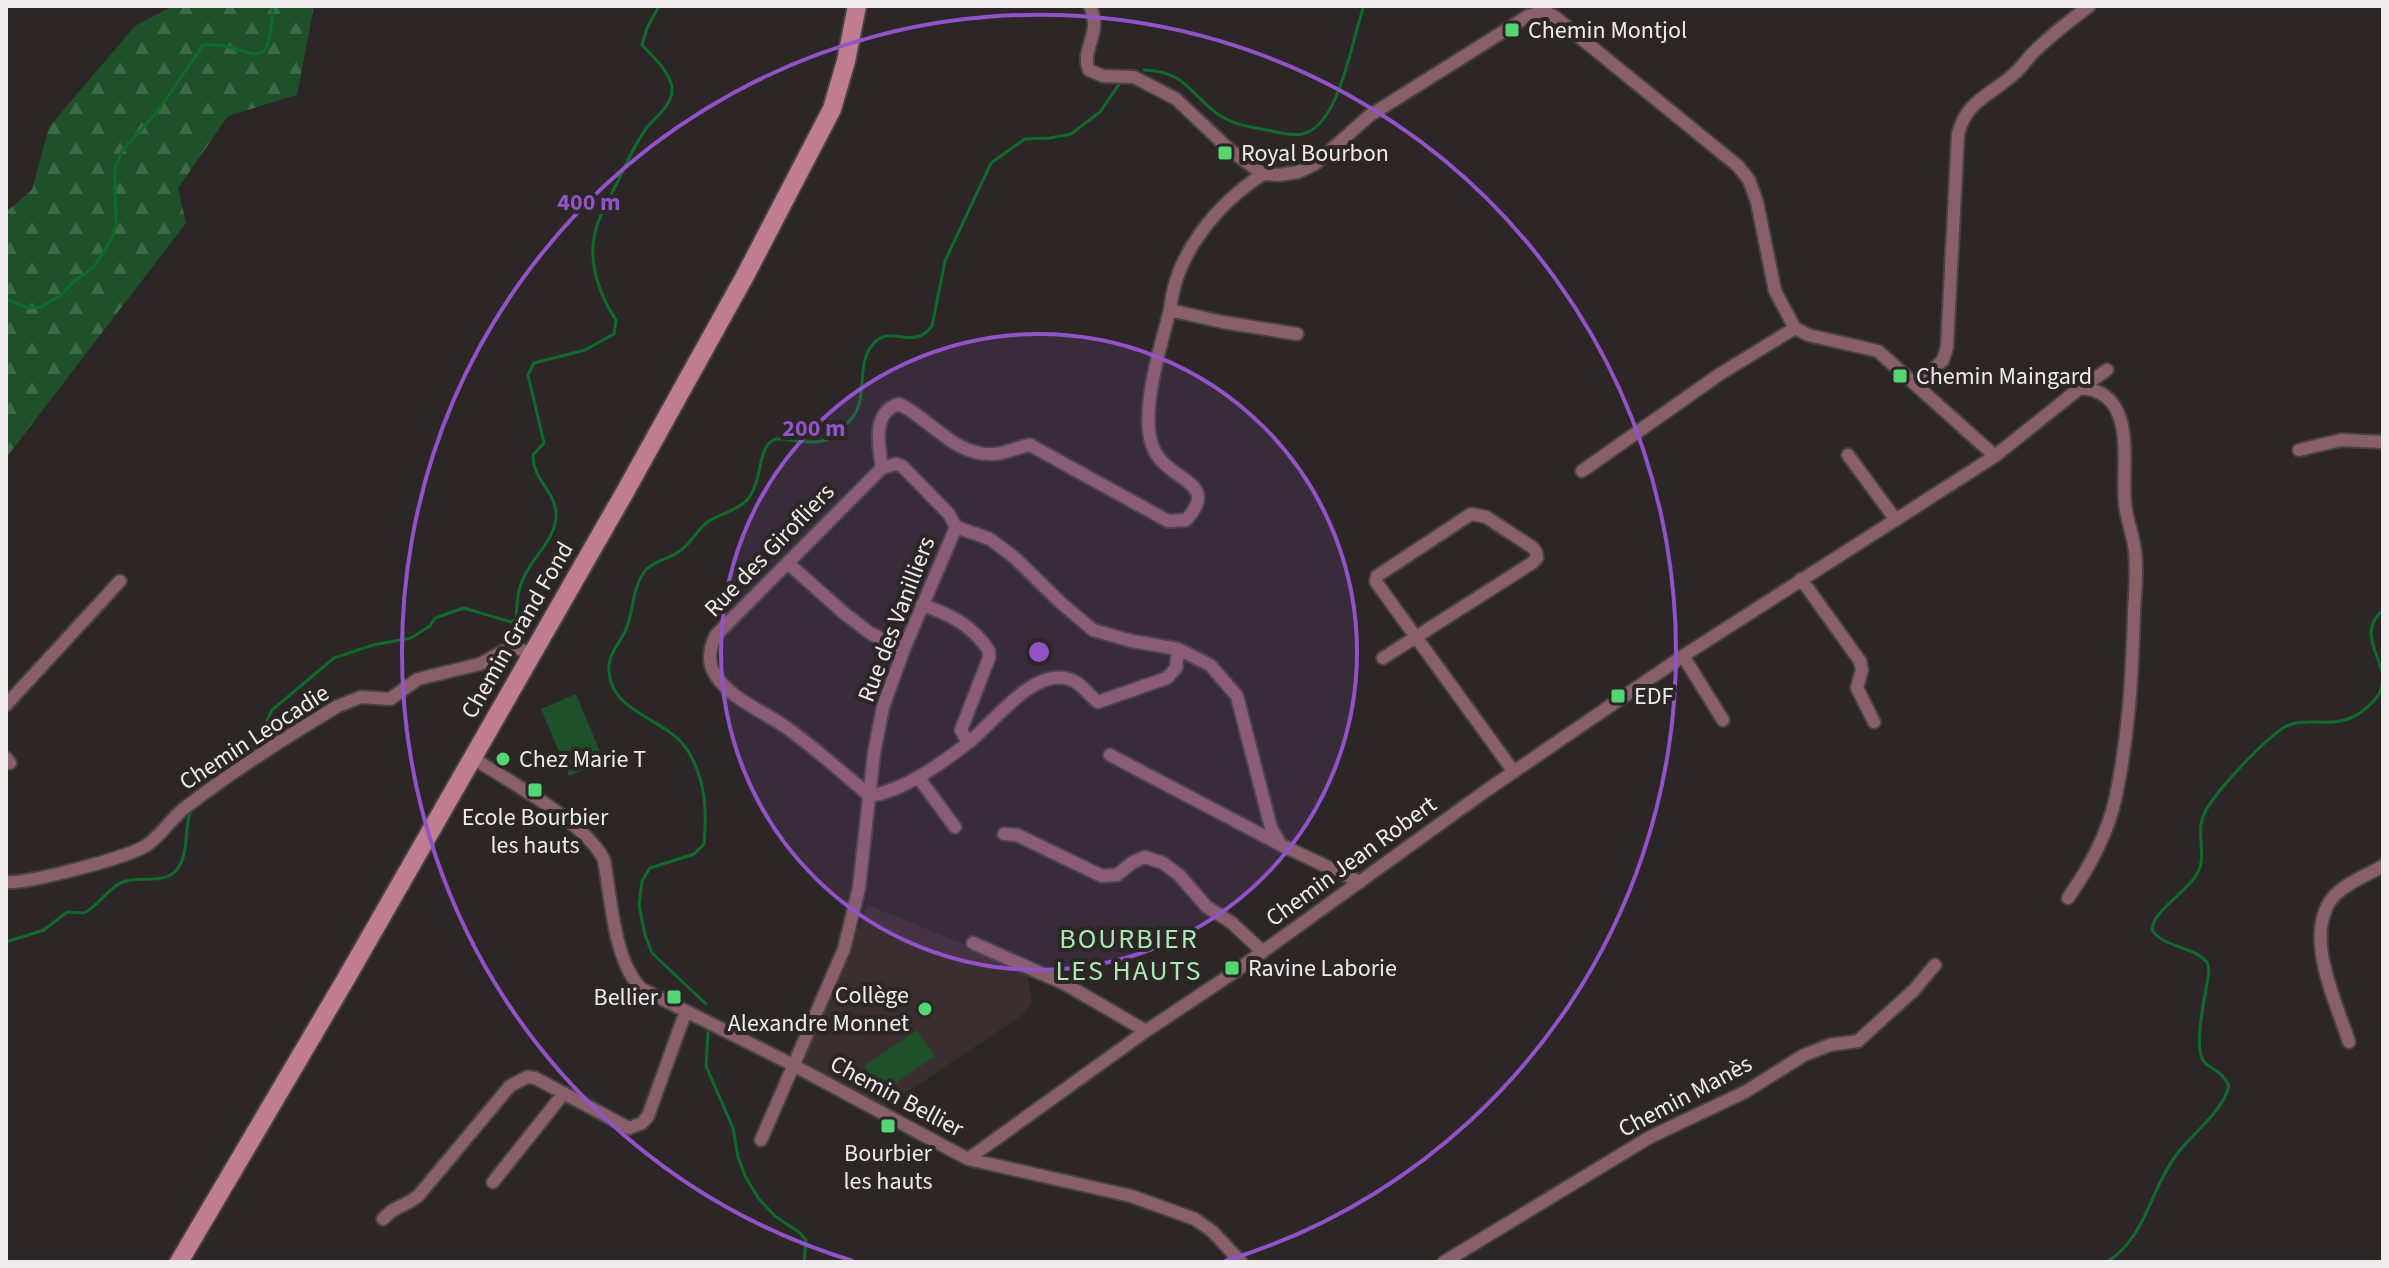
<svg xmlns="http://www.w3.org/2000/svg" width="2389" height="1268" viewBox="0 0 2389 1268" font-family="'Source Sans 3',sans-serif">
<defs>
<pattern id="forest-firs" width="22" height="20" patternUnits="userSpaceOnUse" patternTransform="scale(2)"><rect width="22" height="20" fill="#1e5129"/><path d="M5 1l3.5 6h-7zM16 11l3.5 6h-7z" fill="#3f6a48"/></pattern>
</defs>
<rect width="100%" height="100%" fill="#2c2627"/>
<path fill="#3b2e31" d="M868 905 1027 970 1032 1003 1022 1015 883 1108 801 1060Z"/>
<path fill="url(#forest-firs)" d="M173 6H314L297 95 228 116 178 188 186 223 6 458V212L32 190 49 127 135 26Z"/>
<path fill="#1e5129" d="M576 694 604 761 569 776 541 709Z
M917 1030 935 1056 883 1092 864 1066Z"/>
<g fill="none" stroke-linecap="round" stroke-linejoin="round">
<path stroke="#0e6b2c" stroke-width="3" d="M1144 70C1185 72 1186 89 1215 112 1231 125 1252 127 1272 131 1281 133 1293 136 1302 134 1340 127 1352 37 1364 6
M6 299 28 308 41 307 61 295 74 281 93 268 111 240 116 225 115 168 122 151 158 111 203 45C252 41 269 86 273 6
M2383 610C2360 629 2376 650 2383 674
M228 770 258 741 272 710 334 658 373 645 411 638 430 626 435 618 464 608 511 622 516 619C517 605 517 590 524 577 533 556 554 542 556 517 558 493 532 480 533 455L544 443 528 375 534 363 585 350 614 334 616 320C601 298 589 266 594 238 597 218 609 199 618 181 627 162 635 143 648 126 656 117 672 104 672 91 673 74 652 56 642 45L647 28 659 6
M6 942 44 930 67 912 84 913C99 906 107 888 123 882 142 875 168 887 180 865 189 848 184 828 191 810
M706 1004 652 953 645 935 639 905 642 881 650 868 694 854 704 844C707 811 706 781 688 751 669 719 612 714 609 672 607 654 620 644 626 629 634 610 632 589 644 572 652 561 670 559 680 551 690 544 696 532 705 524 717 514 736 512 747 500 763 482 757 450 772 441 777 437 783 439 789 440 820 445 832 443 852 418 869 397 855 365 873 344 891 323 913 352 932 326L945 261 991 163 1025 139 1050 138 1071 134 1100 112 1122 80
M708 1033 706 1066 733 1128 738 1157 745 1176 759 1199 775 1216 800 1233 806 1240 804 1262
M2107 1262C2146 1238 2150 1189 2177 1154 2194 1131 2221 1114 2229 1086 2221 1068 2209 1070 2203 1060 2193 1043 2207 990 2209 970L2207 962C2193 946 2164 948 2152 930 2153 910 2186 893 2197 874 2207 856 2197 838 2202 820 2207 798 2264 741 2283 728 2307 713 2336 734 2365 709 2376 700 2382 693 2383 679"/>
<defs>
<path id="street" d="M1090 6C1103 34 1080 49 1089 70L1103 76 1134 77 1176 99 1230 150 1256 169 1263 174 1279 175 1298 172 1315 164 1369 116 1528 16 1544 11 1555 17 1738 166 1749 180 1757 202 1775 291 1795 328 1808 335 1878 351 1995 456
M1263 174C1217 204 1175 254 1170 310L1222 322 1297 334
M1917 385 1943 360 1947 347 1958 134C1967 99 1992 95 2015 73 2023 66 2028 57 2036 50 2052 34 2071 20 2089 6
M2299 450 2341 440 2383 442
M1848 455 1896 520
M882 468C879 447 871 412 899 404 931 419 954 456 993 454 1005 454 1017 447 1030 445L1168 521 1186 520C1223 480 1164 482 1152 445 1140 411 1161 345 1170 310
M1582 471 1720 374 1795 328
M956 527 949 514 902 466 896 464 882 468 716 635C709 649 707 663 716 676 732 700 765 712 787 728 816 749 843 773 870 796 905 790 939 765 968 743 994 723 1032 668 1069 679 1081 682 1088 695 1098 702L1167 678 1176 668 1178 649
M956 527 990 539 1015 558 1061 603 1093 630 1132 641 1178 649 1210 665 1237 696 1271 828 1281 845
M789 564 845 614 870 633 904 649
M1801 579 1860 661 1862 670 1857 688 1874 722
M922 605C949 613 974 627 989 651V658L961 730 968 743
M1683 656 1723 720
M1383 658 1532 563 1537 558 1536 552 1532 547 1486 517 1471 514 1377 576 1376 582 1514 772
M6 705 120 581
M1110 755 1281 845 1360 882
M471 757C507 780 587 823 604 860 611 898 614 963 642 989L793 1065 968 1159 1131 1196 1195 1219 1213 1232 1241 1262
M6 758 10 763
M918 777 955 827
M1004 834 1017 835 1102 876 1117 875 1133 862 1145 857 1163 863 1179 875 1207 907 1232 923 1263 952
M6 882C27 884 130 857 147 845 162 835 171 818 186 807 234 770 286 737 338 706L361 697 390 699 418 679 480 664 513 646 531 654
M2068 898C2089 868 2107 836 2115 800 2129 736 2132 677 2134 612 2135 591 2138 566 2134 545 2132 531 2126 518 2125 503 2121 465 2139 391 2080 388
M973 943 1065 984 1146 1031
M2349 1042C2336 1001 2301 932 2335 895 2348 882 2367 875 2383 866
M761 1140 844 949 859 888 874 753 883 707 904 649 956 527
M968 1159 1146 1031 1233 973 1487 790 1683 656 1995 456 2080 388 2107 370
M493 1182 564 1093
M383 1219C396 1204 406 1207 419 1195L510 1086 527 1077 535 1078 629 1128 642 1123 648 1116 686 1011
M1444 1262 1650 1137 1745 1092 1804 1055 1830 1045 1858 1041 1914 990 1935 965"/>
<path id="secondary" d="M179 1262 347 977 625 492 745 276 832 109 846 61 857 6"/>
</defs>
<use href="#street" stroke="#474243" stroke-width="16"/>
<use href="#secondary" stroke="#474243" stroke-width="22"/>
<use href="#street" stroke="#895f6a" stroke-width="12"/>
<use href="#secondary" stroke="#c07d8f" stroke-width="18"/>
</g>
<circle cx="1039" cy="652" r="318" fill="#9252c8" fill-opacity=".12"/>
<g fill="none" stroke="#9252c8" stroke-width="4">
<circle cx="1039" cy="652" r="318"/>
<path d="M853 1261A637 637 0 1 1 1225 1261"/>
</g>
<g fill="#54d672" stroke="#2c2627" stroke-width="3">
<rect x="1504" y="22" width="16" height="16" rx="4"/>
<rect x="1217" y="145" width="16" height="16" rx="4"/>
<rect x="1892" y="368" width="16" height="16" rx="4"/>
<rect x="1610" y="688" width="16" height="16" rx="4"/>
<circle cx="503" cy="759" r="8"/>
<rect x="527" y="782" width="16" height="16" rx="4"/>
<rect x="1224" y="960" width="16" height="16" rx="4"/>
<rect x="666" y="989" width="16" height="16" rx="4"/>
<circle cx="925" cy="1009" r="8"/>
<rect x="880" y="1118" width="16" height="16" rx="4"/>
</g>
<g text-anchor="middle" stroke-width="8" stroke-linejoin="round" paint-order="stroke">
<g font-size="24" fill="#efebec" stroke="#2c2627" text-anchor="start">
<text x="1528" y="38">Chemin Montjol</text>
<text x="1241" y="161">Royal Bourbon</text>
<text x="1916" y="384">Chemin Maingard</text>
<text x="1634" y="704">EDF</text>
<text x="519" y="767">Chez Marie T</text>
<text x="535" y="825" text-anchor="middle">Ecole Bourbier<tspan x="535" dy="28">les hauts</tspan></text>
<text x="1248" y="976">Ravine Laborie</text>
<text x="909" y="1003" text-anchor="end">Collège<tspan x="909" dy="28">Alexandre Monnet</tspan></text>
<text x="658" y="1005" text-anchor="end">Bellier</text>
<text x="888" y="1161" text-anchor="middle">Bourbier<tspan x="888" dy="28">les hauts</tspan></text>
</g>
<g font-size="24" fill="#efebec" stroke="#2c2627">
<text transform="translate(769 550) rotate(-46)" y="8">Rue des Girofliers</text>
<text transform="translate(896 619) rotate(-69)" y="8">Rue des Vanilliers</text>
<text transform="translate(517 630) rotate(-60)" y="8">Chemin Grand Fond</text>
<text transform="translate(254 737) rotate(-33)" y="8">Chemin Leocadie</text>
<text transform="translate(1351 861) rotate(-36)" y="8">Chemin Jean Robert</text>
<text transform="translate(897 1096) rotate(28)" y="8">Chemin Bellier</text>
<text transform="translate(1685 1096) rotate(-28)" y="8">Chemin Manès</text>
</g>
<g font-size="28" letter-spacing="2" fill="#aaeab2" stroke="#2c2627">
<text x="1129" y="948">BOURBIER<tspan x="1129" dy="32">LES HAUTS</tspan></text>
</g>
</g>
<circle cx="1039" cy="652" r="12" fill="#9252c8" stroke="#2c2627" stroke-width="4"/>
<g font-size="24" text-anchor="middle" font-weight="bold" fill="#9252c8" stroke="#2c2627" stroke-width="8" stroke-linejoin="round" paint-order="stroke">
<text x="589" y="210">400 m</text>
<text x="814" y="436">200 m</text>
</g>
<rect width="2389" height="1268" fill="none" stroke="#efebec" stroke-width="16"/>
</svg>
